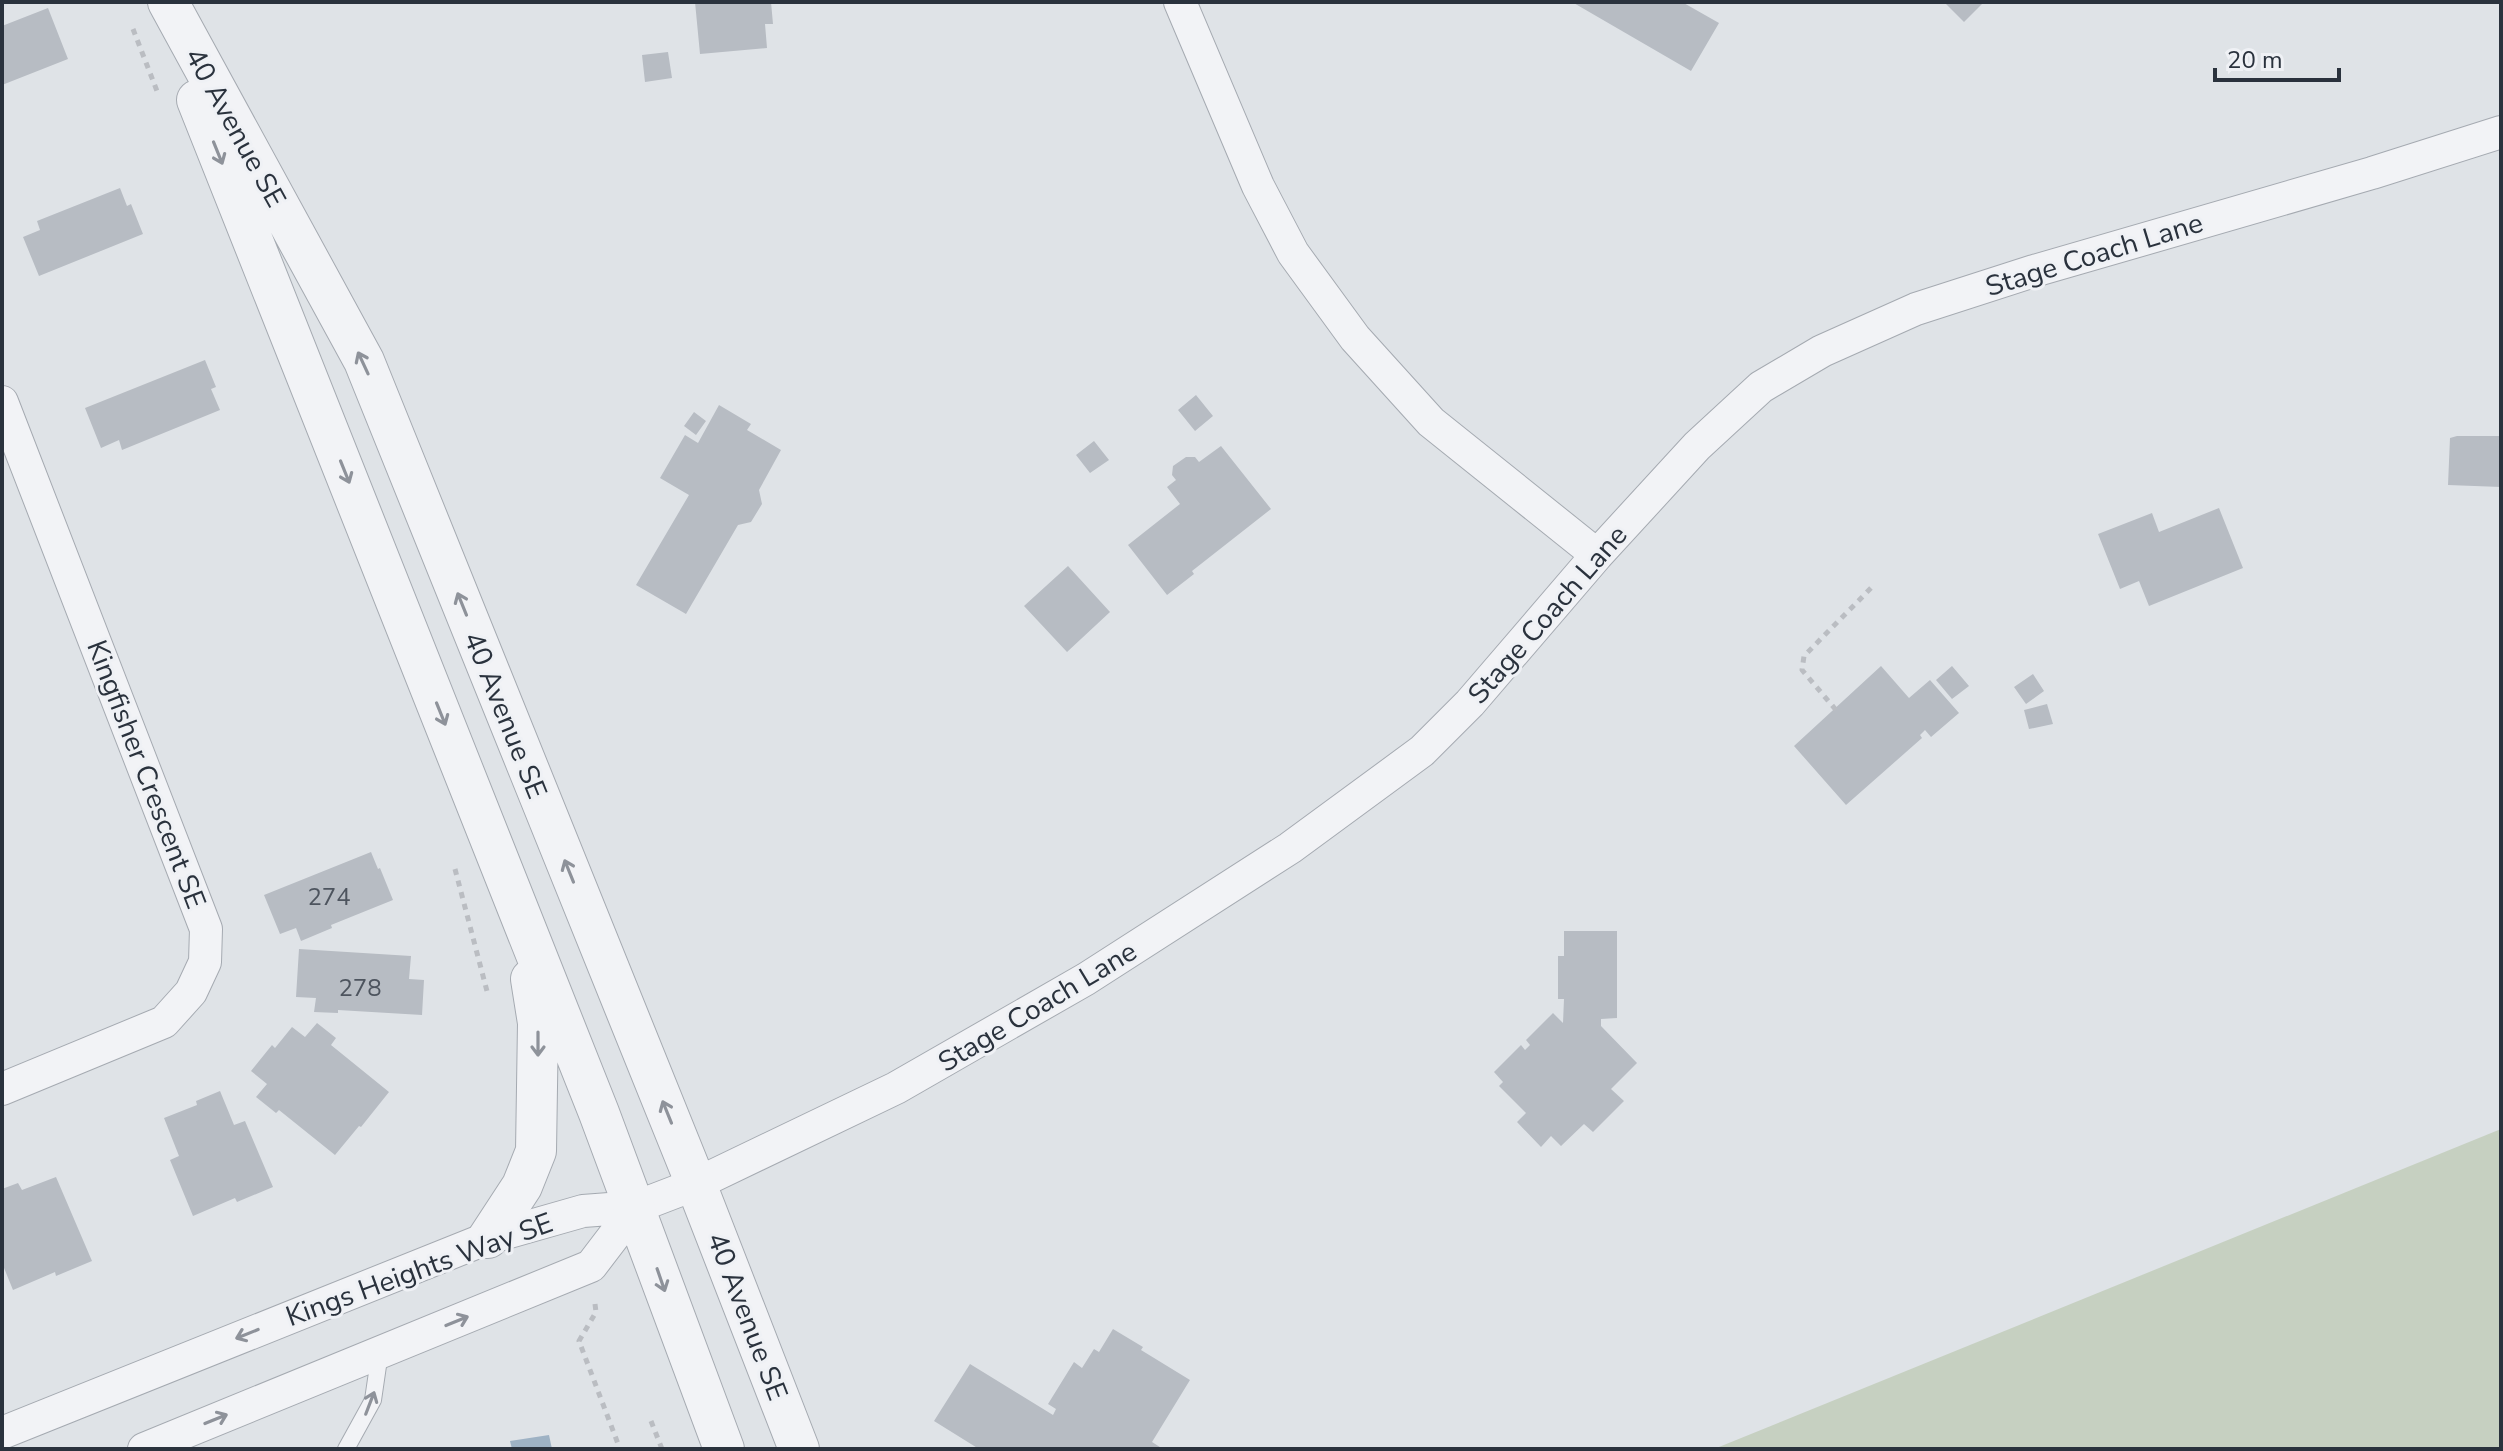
<svg xmlns="http://www.w3.org/2000/svg" width="2503" height="1451" viewBox="0 0 2503 1451" font-family="'Nunito Sans',sans-serif">
<rect width="100%" height="100%" fill="#dfe3e7"/>
<path fill="#c6d0c1" d="M2501 1129V1449H1714Z"/>
<path fill="#9eb2c4" d="M549 1435 552 1449H512L510 1441Z"/>
<path fill="#b7bcc3" d="M695 2H771L773 24H765L767 48 700 54Z
M1572 2H1682L1719 23 1691 71Z
M1944 2H1984L1964 22Z
M48 8 68 59 2 85V26Z
M668 52 672 78 645 82 642 55Z
M120 188 127 206 131 204 143 234 39 276 23 237 40 230 37 221Z
M205 360 216 387 211 389 220 410 122 450 119 440 101 448 85 408Z
M1196 395 1213 416 1195 431 1178 410Z
M719 405 751 424 747 430 781 450 759 490 762 504 751 522 738 525 686 614 636 585 689 495 660 478 685 435 698 443Z
M694 412 706 421 696 435 684 426Z
M2457 436H2501V487L2448 485 2450 438Z
M1094 441 1109 460 1090 473 1076 455Z
M1221 446 1271 509 1192 571 1194 574 1167 595 1128 545 1180 504 1167 487 1176 480 1172 475 1173 466 1186 457H1195L1199 462Z
M2219 508 2243 568 2149 606 2139 581 2120 589 2098 534 2152 513 2159 532Z
M1068 566 1110 612 1067 652 1024 606Z
M1881 666 1909 698 1930 680 1959 713 1931 737 1925 730 1920 735 1922 738 1846 805 1794 746Z
M1952 666 1969 686 1952 699 1936 680Z
M2033 674 2044 691 2026 704 2014 687Z
M2047 704 2053 724 2029 729 2024 710Z
M371 852 378 869 380 868 393 900 331 925 332 928 301 941 296 928 280 934 264 895Z
M1564 931H1617V1018L1601 1019V1026L1637 1063 1611 1089 1624 1101 1593 1132 1584 1124 1561 1146 1551 1136 1541 1147 1517 1122 1526 1113 1499 1086 1503 1082 1494 1072 1521 1045 1525 1050 1530 1045 1526 1040 1553 1013 1563 1023 1564 999H1558V956H1564Z
M299 949 411 956 409 979 424 980 422 1015 338 1010V1013L314 1012 316 998 296 997Z
M317 1023 336 1038 331 1045 389 1092 361 1127 359 1126 335 1155 279 1110 276 1113 256 1097 267 1084 251 1071 272 1045 275 1048 292 1027 305 1037Z
M220 1091 234 1125 245 1121 273 1187 237 1202 235 1198 193 1216 170 1160 179 1156 164 1118 197 1105 196 1101Z
M56 1177 92 1261 56 1276 55 1272 13 1290 2 1263V1189L18 1183 22 1190Z
M1113 1329 1143 1347 1141 1350 1190 1380 1152 1442 1163 1449H1078L1075 1447 1074 1449H979L934 1421 970 1364 1053 1415 1056 1409 1048 1404 1074 1362 1082 1368 1094 1349 1099 1352Z"/>
<g fill="none" stroke-linecap="round" stroke-linejoin="round">
<defs>
<path id="service" d="M346 1449 373 1400 380 1352"/>
<path id="minor" d="M1180 2 1258 186 1293 253 1355 338 1431 422 1597 555
M2 402 206 929 205 962 191 992 164 1022 2 1089
M2 1433 488 1238 583 1211 636 1207 696 1184 896 1088 1086 979 1290 848 1422 751 1470 703 1597 555 1697 446 1761 387 1822 351 1916 309 2034 271 2372 173 2501 132
M144 1449 591 1266 636 1207"/>
<path id="tertiary" d="M168 2 364 361 696 1184 799 1449
M197 100 599 1113 724 1449
M488 1238 522 1186 536 1151 538 1023 531 979"/>
</defs>
<use href="#service" stroke="#a5aab1" stroke-width="18"/>
<use href="#minor" stroke="#a5aab1" stroke-width="34"/>
<use href="#tertiary" stroke="#a5aab1" stroke-width="42"/>
<path stroke="#babdc2" stroke-width="5" stroke-dasharray="6 6" stroke-linecap="butt" d="M133 29 157 91
M1836 710 1802 670 1804 656 1874 585
M455 869 488 995
M595 1304 596 1312 579 1341 620 1449
M651 1421 662 1449"/>
<use href="#service" stroke="#f2f3f6" stroke-width="16"/>
<use href="#minor" stroke="#f2f3f6" stroke-width="32"/>
<use href="#tertiary" stroke="#f2f3f6" stroke-width="40"/>
</g>
<defs><path id="oneway-shaft" d="M-6 0H5M1.5-3L5.5 0L1.5 3" fill="none" stroke-width="1.6" stroke-linecap="round" stroke-linejoin="round" transform="scale(2)"/></defs>
<g stroke="#8e929a">
<use href="#oneway-shaft" transform="translate(218 153) rotate(68)"/>
<use href="#oneway-shaft" transform="translate(363 363) rotate(-115)"/>
<use href="#oneway-shaft" transform="translate(345 472) rotate(68)"/>
<use href="#oneway-shaft" transform="translate(462 604) rotate(-112)"/>
<use href="#oneway-shaft" transform="translate(441 714) rotate(68)"/>
<use href="#oneway-shaft" transform="translate(569 871) rotate(-112)"/>
<use href="#oneway-shaft" transform="translate(538 1044) rotate(90)"/>
<use href="#oneway-shaft" transform="translate(667 1112) rotate(-112)"/>
<use href="#oneway-shaft" transform="translate(661 1280) rotate(71)"/>
<use href="#oneway-shaft" transform="translate(457 1321) rotate(-22)"/>
<use href="#oneway-shaft" transform="translate(247 1334) rotate(158)"/>
<use href="#oneway-shaft" transform="translate(370 1403) rotate(-69)"/>
<use href="#oneway-shaft" transform="translate(216 1419) rotate(-22)"/>
</g>
<g text-anchor="middle" stroke-width="6" stroke-linejoin="round" paint-order="stroke">
<g font-size="24" fill="#4d545e">
<text x="329" y="905">274</text>
<text x="360" y="996">278</text>
</g>
<g font-size="28" fill="#2a323d" stroke="#eff1f5">
<text transform="translate(236 127) rotate(61)" y="10">40 Avenue SE</text>
<text transform="translate(2094 254) rotate(-17)" y="10">Stage Coach Lane</text>
<text transform="translate(1547 614) rotate(-49)" y="10">Stage Coach Lane</text>
<text transform="translate(506 715) rotate(68)" y="10">40 Avenue SE</text>
<text transform="translate(147 774) rotate(69)" y="10">Kingfisher Crescent SE</text>
<text transform="translate(1037 1006) rotate(-31)" y="10">Stage Coach Lane</text>
<text transform="translate(419 1269) rotate(-20)" y="10">Kings Heights Way SE</text>
<text transform="translate(748 1316) rotate(69)" y="10">40 Avenue SE</text>
</g>
</g>
<rect width="2503" height="1451" fill="none" stroke="#2a323d" stroke-width="8"/>
<path d="M2215 68v12h124v-12" fill="none" stroke="#2a323d" stroke-width="4"/>
<text x="2227" y="68" font-size="24" fill="#2a323d" stroke="#eff1f5" stroke-width="6" paint-order="stroke">20 m</text>
</svg>
